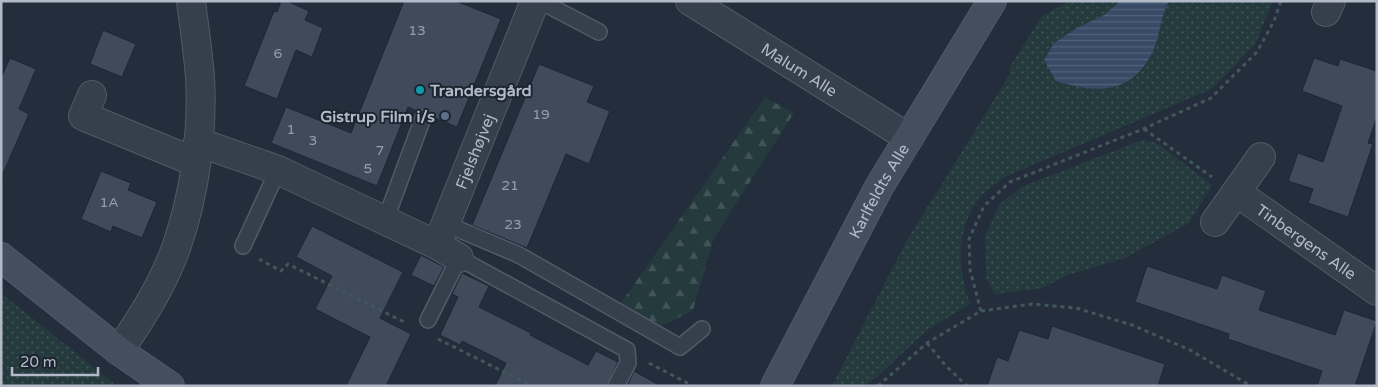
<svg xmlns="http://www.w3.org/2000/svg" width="1378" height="387" viewBox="0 0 1378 387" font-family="'Varela Round',sans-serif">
<defs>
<pattern id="grass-dots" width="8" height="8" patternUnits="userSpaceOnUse" patternTransform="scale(1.25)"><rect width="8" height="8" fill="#253a3d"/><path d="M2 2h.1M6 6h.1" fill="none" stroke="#425458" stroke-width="1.8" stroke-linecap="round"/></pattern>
<pattern id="forest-firs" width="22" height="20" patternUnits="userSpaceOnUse" patternTransform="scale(1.25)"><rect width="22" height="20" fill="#253a3d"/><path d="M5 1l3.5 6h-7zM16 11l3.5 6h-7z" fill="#425458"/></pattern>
<pattern id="water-rules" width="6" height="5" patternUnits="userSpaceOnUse" patternTransform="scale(1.25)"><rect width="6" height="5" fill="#384a65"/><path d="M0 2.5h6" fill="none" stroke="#52627a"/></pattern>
</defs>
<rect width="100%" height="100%" fill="#232d3c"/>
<path fill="url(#grass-dots)" d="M1070 1H1120L1104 15 1077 28 1107 89C1157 76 1149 39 1169 1H1273L1256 43 1212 89 1007 176C999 182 987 189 980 197 955 229 958 268 970 304L926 331 877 377 864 386H832L907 240 1010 74 1009 68 1042 16Z
M1142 140 1157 143 1212 185 1189 223 1125 258 1071 274 1039 289 995 294 986 278 985 236 1000 204 1021 187Z
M1 293 117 386H1Z"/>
<path fill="url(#forest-firs)" d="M765 97 794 113 714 238 693 310 661 327 621 303Z"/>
<path fill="url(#water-rules)" d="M1120 1H1169C1160 18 1160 37 1152 53 1130 96 1096 93 1056 81L1044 60 1054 43 1077 28 1104 15Z"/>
<path fill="#3f4b5b" stroke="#1e2633" d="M281 1H287L309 11 305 20 323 28 312 57 296 50 277 99 244 86 274 11 277 12Z
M404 1H456L501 19 457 127 432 117 427 109 417 111 408 107 377 186 271 143 286 107 351 133Z
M103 30 136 44 122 77 90 64Z
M10 58 36 69 19 109 29 114 1 178V78Z
M1314 58 1338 66 1340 59 1377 71V117L1368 143 1373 144 1348 217 1308 203 1313 189 1288 181 1298 153 1323 162 1342 106 1302 91Z
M539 64 594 86 587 102 610 111 589 164 566 154 527 248 472 225Z
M101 171 131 183 128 190 157 202 142 238 113 226 111 232 81 219Z
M312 226 403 272 380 318 411 334 386 386H346L370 337 315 309 332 276 296 257Z
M421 255 444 267 434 286 411 275Z
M1147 266 1217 289 1222 275 1266 291 1259 310 1335 335 1344 310 1377 321 1355 386H1317L1322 371 1228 339 1229 334 1135 302Z
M462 273 489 286 479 307 531 333 530 335 588 365 596 351 618 362 607 386H495L506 363 462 341 460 345 440 335 458 297 452 294Z
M1052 326 1165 364 1158 386H987L997 357 1008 361 1019 330 1048 339Z
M634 371 661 386H627Z"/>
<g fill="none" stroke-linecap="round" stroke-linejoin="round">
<defs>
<path id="lane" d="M540 1 599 32
M385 221 423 118
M446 224 519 255 680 347 702 329
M243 246 278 170
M428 320 459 258 627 350 628 363 616 386"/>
<g id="street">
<path id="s1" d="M690 1 909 138"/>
<path d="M1326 12 1331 1"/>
<path d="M92 95 83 116 195 162"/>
<path d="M198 142 278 170 437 245 459 258"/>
<path id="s2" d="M1236 192 1377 291"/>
<path d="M1215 222 1261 157"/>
<path id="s3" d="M437 245 535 1"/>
<path d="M119 351C141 319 164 283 177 245 195 193 203 132 200 77 198 52 194 26 191 1"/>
</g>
<g id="secondary">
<path d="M1 257 119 351 170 386"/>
<path id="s4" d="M775 386 879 187 992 1"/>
</g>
</defs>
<use href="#lane" stroke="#525a67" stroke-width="18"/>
<use href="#street" stroke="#525a67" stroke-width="30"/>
<use href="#secondary" stroke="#525a67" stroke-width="30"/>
<path stroke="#42575a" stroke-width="3" stroke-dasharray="4 4" stroke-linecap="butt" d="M1144 129 1212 177
M259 259 281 271 288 264 406 323
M981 311 970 270 969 239 984 206 1010 182 1143 129 1211 98 1257 52 1274 21 1281 1
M438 339 532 386
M927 343 946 366 967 386
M649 363 693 386
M878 386 927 343 981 311 1032 304 1076 308 1132 325 1190 350 1251 386"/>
<use href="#lane" stroke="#363f4c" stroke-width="15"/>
<use href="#street" stroke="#363f4c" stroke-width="28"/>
<use href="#secondary" stroke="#444e5f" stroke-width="28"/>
</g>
<circle fill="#0f9aa8" stroke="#1c2430" stroke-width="2" cx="420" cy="90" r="5"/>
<circle fill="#5c6f8a" stroke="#1c2430" stroke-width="2" cx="445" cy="116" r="5"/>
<g text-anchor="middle" stroke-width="4" stroke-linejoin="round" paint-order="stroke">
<g font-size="14" fill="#959eac">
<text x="417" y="35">13</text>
<text x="278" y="58">6</text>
<text x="541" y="119">19</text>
<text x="291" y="134">1</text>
<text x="313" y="145">3</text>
<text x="380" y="155">7</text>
<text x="368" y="173">5</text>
<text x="510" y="190">21</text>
<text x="109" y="207">1A</text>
<text x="513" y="229">23</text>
</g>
<g font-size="16" fill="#b2bac7" stroke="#1c2430">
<text dy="6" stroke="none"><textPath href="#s1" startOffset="129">Malum Alle</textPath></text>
<text dy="6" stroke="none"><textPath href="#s3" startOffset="101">Fjelshøjvej</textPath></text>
<text dy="6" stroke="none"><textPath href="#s4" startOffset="221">Karlfeldts Alle</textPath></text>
<text dy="6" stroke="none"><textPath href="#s2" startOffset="86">Tinbergens Alle</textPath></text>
</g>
<g font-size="16" font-weight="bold" fill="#b2bac7" stroke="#1c2430" text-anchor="start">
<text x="430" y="96">Trandersgård</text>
<text x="435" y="122" text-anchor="end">Gistrup Film i/s</text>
</g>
</g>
<rect width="1378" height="387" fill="none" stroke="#b2bac7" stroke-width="5"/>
<path d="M12 367v8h86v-8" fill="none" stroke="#b2bac7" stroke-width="2.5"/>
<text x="20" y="367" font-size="15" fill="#b2bac7" stroke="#1c2430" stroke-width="4" paint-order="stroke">20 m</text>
</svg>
